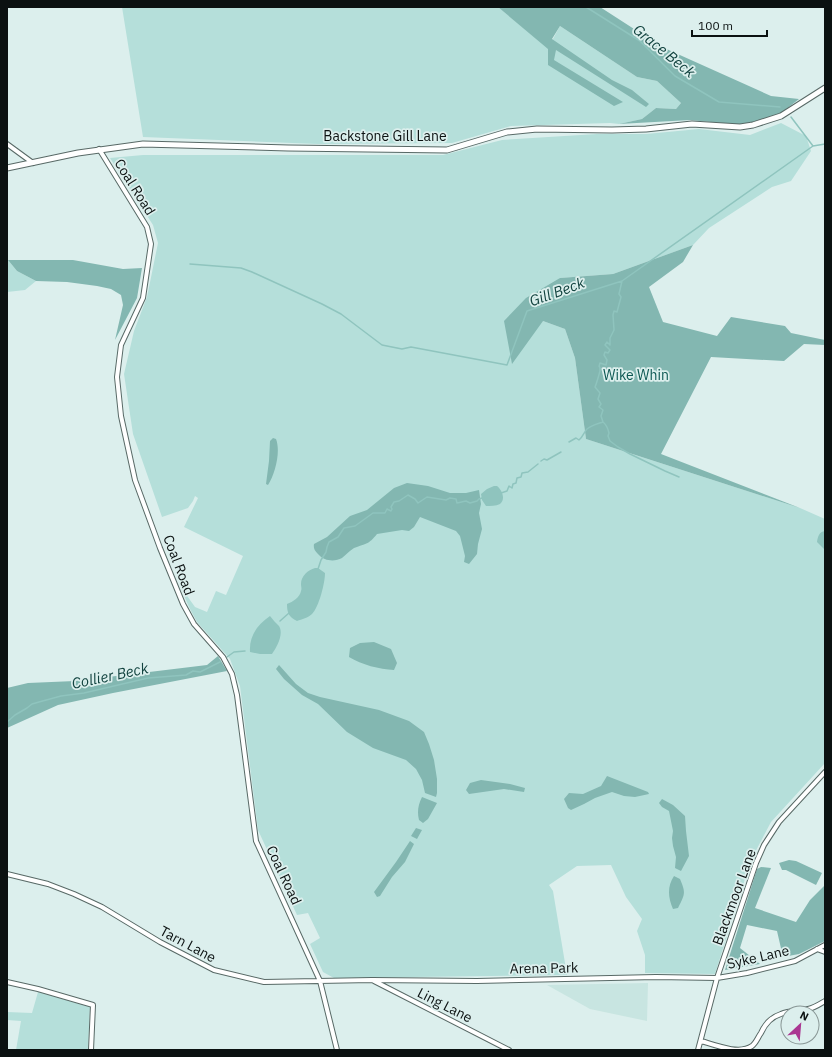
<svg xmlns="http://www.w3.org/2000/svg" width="832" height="1057" viewBox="0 0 832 1057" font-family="'IBM Plex Sans',sans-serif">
<rect width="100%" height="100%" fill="#dcefed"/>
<path fill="#c8e5e1" d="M648 983 647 1021 590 1009 547 985Z"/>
<path fill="#b5dfda" d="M122 7H498L548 48 560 26 637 77 657 81 681 103 676 109 656 108 642 119 619 124 610 123 511 126 452 143 318 144 143 137Z
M781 123 806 136 811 151 791 181 772 187 709 228 693 245 613 274 560 278 543 321 565 329 575 358 586 439 800 508 825 519V763L771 822 751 860 715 974 645 973V955L637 931 642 919 626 897 611 865 577 866 549 885 553 891 567 975 334 978 323 972 310 944 320 938 308 913 297 915 258 830 240 686 230 659 197 622 189 607 180 586 195 607 207 612 216 591 226 595 243 556 184 527 198 498 195 496 193 501 188 508 162 517 133 434 124 374 134 331 147 297 158 243 153 225 110 158 143 155H443L502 140 597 134H646L699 129 750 135Z
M7 260H8L17 271 36 281 25 290 7 292Z
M38 992 90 1007 88 1050H16L21 1021 7 1020V1012L32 1013Z"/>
<path fill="#83b7b1" d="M498 7H600L662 47 771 96 799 99 780 114 743 125 690 120 619 124 642 119 656 108 676 109 681 103 657 81 637 77 560 26 552 39 612 80 632 90 649 104 646 107 556 50 554 60 623 102 614 106 548 65V49Z
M693 245 683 262 649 287 663 322 717 336 731 317 785 326 791 333 825 340V345L804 344 784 361 711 357 661 454 800 508 586 439 575 358 565 329 543 321 512 364 504 321 526 298 560 278 613 274Z
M8 260H73L123 269 142 268 137 298 115 340 123 305 121 295 111 289 97 286 67 282 36 281 17 271Z
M273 438 276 439C281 452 275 474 268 485L266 484 269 461 270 441Z
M407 483 428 486 450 493H466L479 490 481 504 479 513 482 529 478 544 477 554 469 564 464 562 465 556 460 536 456 531 420 517 414 527 409 531 402 530 377 534C368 545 367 543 354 548 349 551 346 555 342 558 335 562 324 561 319 555 316 552 313 549 314 544L327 537 350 516 367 510 394 488Z
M374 642 391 649 397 663 394 670C379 669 362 665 349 657L350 648 360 643Z
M218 656 227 671 113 693 58 705 7 728V688L28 683 75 681 207 665Z
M279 665 296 684 308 693 320 697 379 710 409 721 424 732 429 744 434 760 437 779V793L436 797 425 793 422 780 416 769 406 760 373 748 347 732 318 704 302 695 284 679 276 669Z
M607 776 648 792 649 794 635 797 624 796 612 792 595 798 584 804 571 810 568 808 564 799 569 793 583 794 601 786Z
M481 780 510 784 525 788 524 792 504 789 469 794 466 790 470 783Z
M422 797 437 803 428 819 423 823 419 820C417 812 418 805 422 797Z
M662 799 673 805 685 816 686 831 689 856 681 871 675 868 676 857 673 846 672 838 673 831 669 811 662 807 659 803Z
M416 828 422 830 417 839 411 836Z
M410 841 414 844 405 862 392 877 380 896 377 897 374 892 396 862Z
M789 860 796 861 822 873 816 885 786 870H782L779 863Z
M761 867 771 868 755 908 796 922 810 900 825 885V941L799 954 783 957 777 931 747 925 740 948 760 964 725 970 757 869Z
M674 876 680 879C686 893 685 894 678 908L673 909C668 897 667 887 674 876Z"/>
<path fill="#8fc4be" d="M494 486H497C502 490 506 499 500 504 496 506 490 506 486 506L482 500 481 494 487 489Z
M825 531V550L817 542C818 536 819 532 825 531Z
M315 568H318L325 573C325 583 319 607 312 614 308 618 302 619 297 621 289 617 287 613 287 604 293 602 300 597 301 591 302 588 301 587 301 584 301 576 308 570 315 568Z
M270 616C273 620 276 623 279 626 284 634 277 647 272 654H260L250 652C249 636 257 625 270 616Z"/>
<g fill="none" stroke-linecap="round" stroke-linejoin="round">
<path stroke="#8fc4be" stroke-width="1.5" d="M586 7 640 41 675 76 719 102 780 107
M791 117 813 146
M190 264 241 268 252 272 322 304 341 314 382 345 402 349 411 347 507 365 527 311 622 281 813 146 825 144
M603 422C607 425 608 429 609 433L608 436 610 441 618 447 630 454 665 471 679 477
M569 442 576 438 579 440C583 437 584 432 587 429 592 425 597 424 603 422L601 416 603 410 599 407 601 404 598 399 600 393 595 387C596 385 600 372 600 370 600 363 598 370 600 363L606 365 607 360 604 355 605 352 608 353 610 350 605 345 607 342 610 345V338L614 330 613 315 614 311 617 312 621 297 619 294 622 281
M541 461 544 459 547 460 561 452
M501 493 507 491 509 486 512 488 513 484 516 483 517 478 521 477 522 473 528 472 538 464
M318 569 321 560 326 552 327 547 329 542 338 537 344 528 355 526 373 513H385L387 509 391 511 392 509 391 507 394 502 399 501 408 495 415 499 418 503 427 497 446 500 450 498 456 499 457 503 466 501 470 503 477 501 479 499 482 498
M280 621 289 613
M227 657 234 652 245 651
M7 722 15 715 27 708 32 704 39 702 61 696 84 693 148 678 186 675 193 671 200 672 220 662"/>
<defs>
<path id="minor" d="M7 144 33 163
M99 149 147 227 151 244 143 298 121 345 117 377 121 416 135 480 160 548 183 604 194 624 223 657 232 674 237 695 256 841 320 981 337 1050
M7 874 48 884 74 894 102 907 160 942 214 970 264 982 372 980 477 981 656 977 717 978 747 973 795 961 825 945
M817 949 825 952
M374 981 509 1050
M7 982 38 989 93 1005 91 1050
M701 1041C715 1045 739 1055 752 1046 756 1043 758 1037 761 1033 765 1024 771 1017 781 1014 789 1010 799 1011 808 1009 814 1008 820 1004 825 1001
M698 1050 717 978 756 863 764 845 779 822 825 772"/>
<path id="tertiary" d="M7 168 78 153 143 144 288 148 447 150 507 132 537 129 612 130 646 129 692 124 740 127 753 125 781 116 825 88"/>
</defs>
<use href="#minor" stroke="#586966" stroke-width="6"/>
<use href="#tertiary" stroke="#586966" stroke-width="7"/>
<use href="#minor" stroke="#fff" stroke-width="4"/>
<use href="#tertiary" stroke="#fff" stroke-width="5"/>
</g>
<g text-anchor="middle" stroke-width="3.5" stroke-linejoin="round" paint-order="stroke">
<g font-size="14" fill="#0b1111" stroke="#dcefed">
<text x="385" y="141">Backstone Gill Lane</text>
<text transform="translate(135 187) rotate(58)" y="5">Coal Road</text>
<text transform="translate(179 565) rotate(69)" y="5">Coal Road</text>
<text transform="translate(284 875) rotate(65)" y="5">Coal Road</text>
<text transform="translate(734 897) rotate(-70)" y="5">Blackmoor Lane</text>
<text transform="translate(188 944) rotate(28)" y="5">Tarn Lane</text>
<text transform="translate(758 957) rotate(-13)" y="5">Syke Lane</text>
<text transform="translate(544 968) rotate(-1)" y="5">Arena Park</text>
<text transform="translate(445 1005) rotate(27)" y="5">Ling Lane</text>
</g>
<g font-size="14" fill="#0d5853" stroke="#dcefed">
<text x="636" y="380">Wike Whin</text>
</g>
<g font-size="15" font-style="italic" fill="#12433f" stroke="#dcefed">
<text transform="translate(664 51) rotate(39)" y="5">Grace Beck</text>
<text transform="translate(557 292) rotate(-20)" y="5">Gill Beck</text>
<text transform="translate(110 676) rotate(-12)" y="5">Collier Beck</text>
</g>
</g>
<rect width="832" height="1057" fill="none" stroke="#0b1111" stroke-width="16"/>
<g transform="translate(800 1025) rotate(26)"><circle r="19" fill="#dcefed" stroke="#889695"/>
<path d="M0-3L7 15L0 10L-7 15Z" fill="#aa3792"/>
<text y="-6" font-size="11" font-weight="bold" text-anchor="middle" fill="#0b1111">N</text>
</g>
<path d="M692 30v6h75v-6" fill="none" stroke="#0b1111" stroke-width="2"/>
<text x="698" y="30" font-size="12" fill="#0b1111" stroke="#dcefed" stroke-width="3" paint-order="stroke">100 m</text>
</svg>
